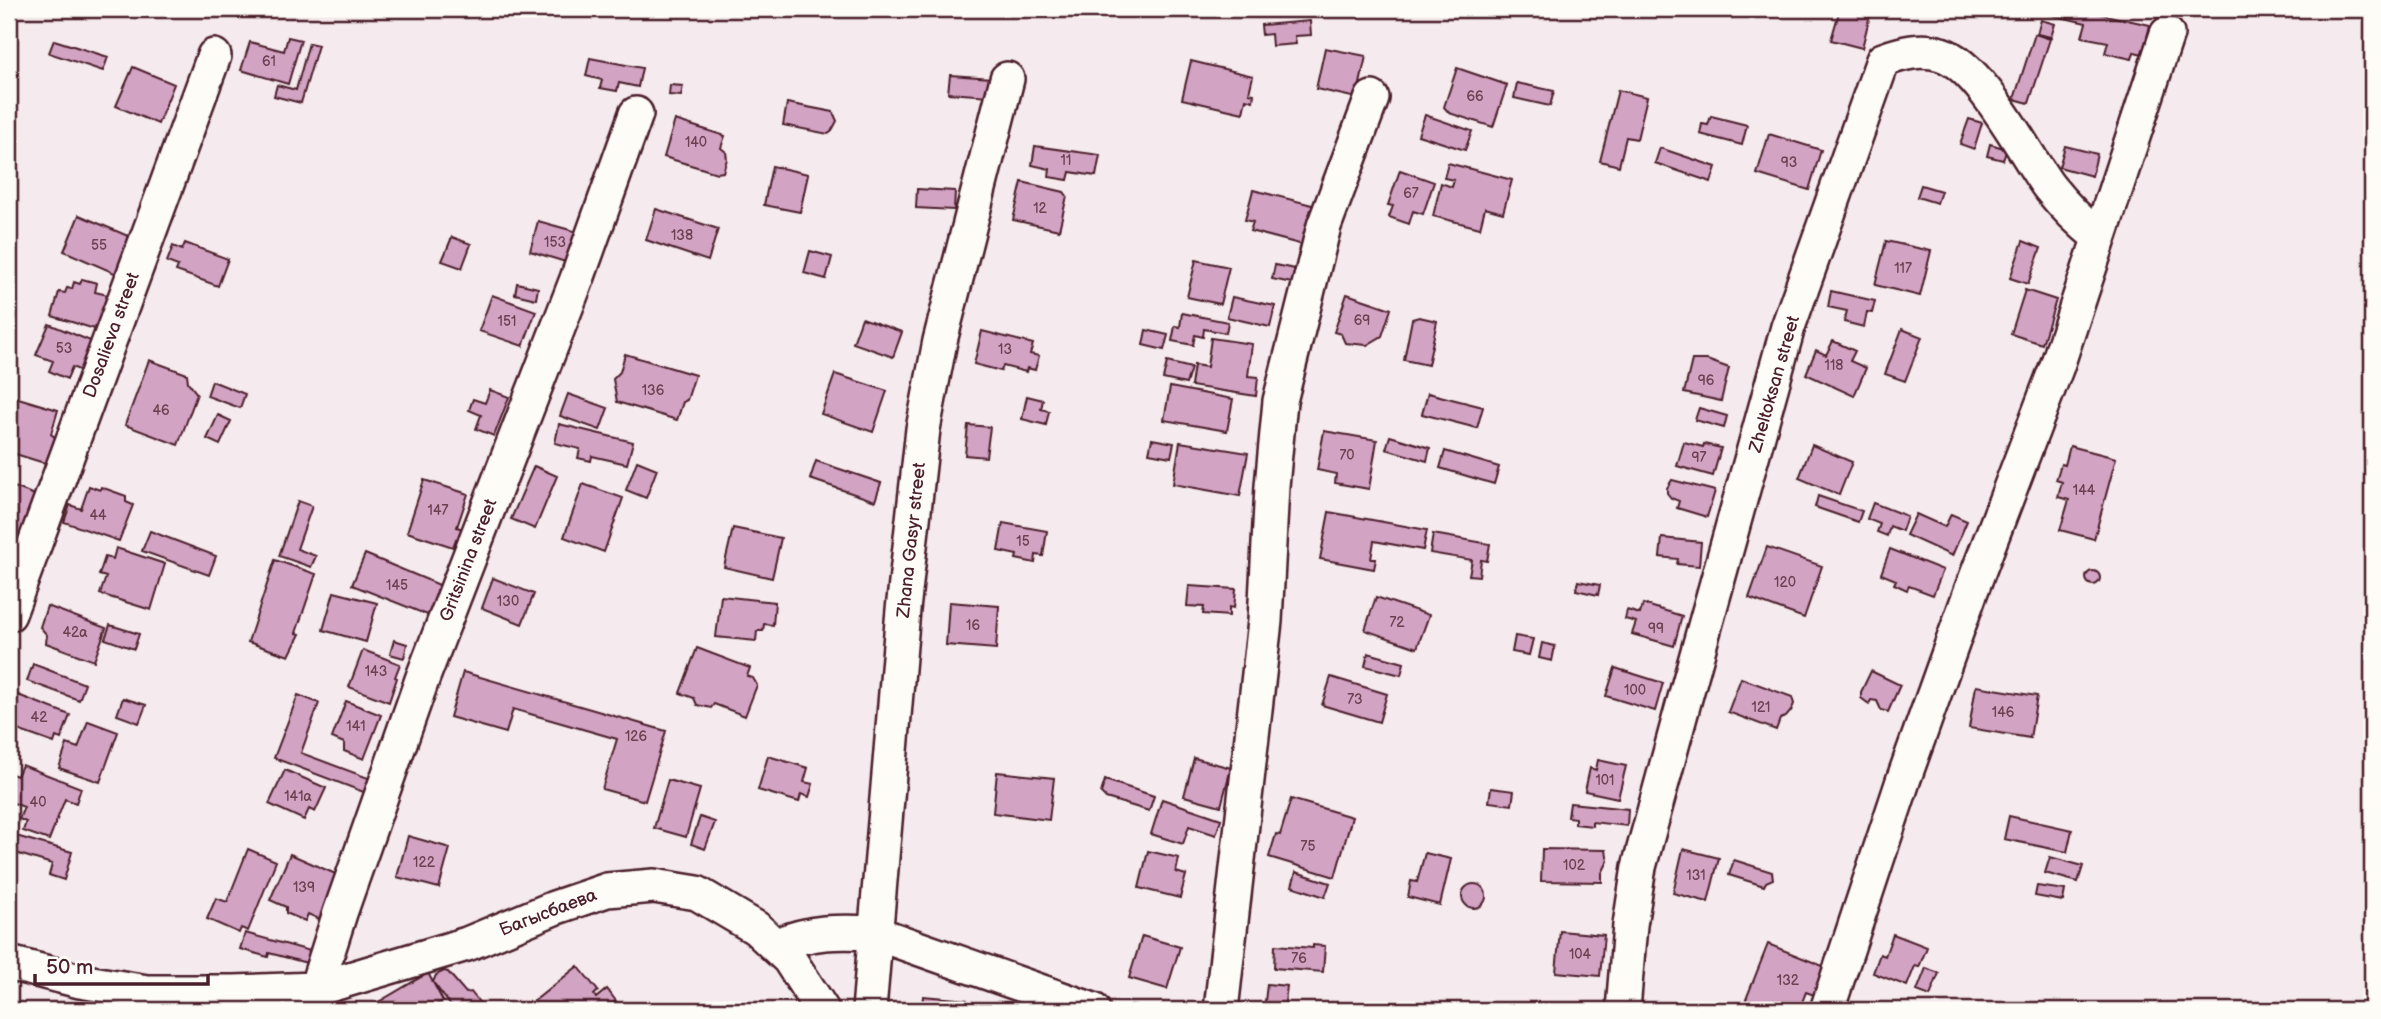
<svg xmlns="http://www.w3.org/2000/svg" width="2381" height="1019" viewBox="0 0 2381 1019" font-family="'Balsamiq Sans',sans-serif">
<rect width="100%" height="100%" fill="#f5eaed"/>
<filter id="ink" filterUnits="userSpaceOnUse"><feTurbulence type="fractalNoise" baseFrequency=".0143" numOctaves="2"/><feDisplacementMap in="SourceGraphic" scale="14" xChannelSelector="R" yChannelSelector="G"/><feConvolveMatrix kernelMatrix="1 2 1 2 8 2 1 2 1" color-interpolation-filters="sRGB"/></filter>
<g filter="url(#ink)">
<path fill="#d3a3c3" stroke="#4a1f2b" stroke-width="2" d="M1840 9 1870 15 1862 48 1831 40Z
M2048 9H2065L2084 13 2087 11 2150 25 2143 54 2134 52 2132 59 2105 53 2108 42 2082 37 2086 23 2047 14Z
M2041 20 2055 24 2051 37 2037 34Z
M1310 21 1311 35 1295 36 1296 44 1272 46 1271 34 1262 35 1261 25Z
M2035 34 2050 39 2029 103 2014 99Z
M288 37 301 40 288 84 241 70 250 42 284 51Z
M54 40 108 57 103 71 49 53Z
M309 43 318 45 301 103 274 96 277 85 296 90Z
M1325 48 1366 56 1357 98 1316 89Z
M590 58 642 68 638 87 619 83 617 91 600 88 602 80 586 76Z
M1191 61 1253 76 1249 93 1254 94 1253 101 1246 99 1243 113 1182 99Z
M133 67 174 84 158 124 116 106Z
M1457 68 1507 85 1493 127 1449 113 1444 107Z
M950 75 992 78 990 96 948 93Z
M1517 83 1554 91 1550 106 1514 98Z
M670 85 683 86 681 96 669 95Z
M1618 90 1647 97 1637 139 1626 137 1619 166 1600 161Z
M787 103 833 112 837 121 831 132 828 134 783 125Z
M1425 115 1472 131 1465 150 1418 135Z
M1711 116 1747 125 1742 145 1700 134 1702 124 1708 125Z
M1969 119 1982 123 1974 149 1960 144Z
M675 120 725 136 721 148 726 152 727 159 723 172 717 173 664 157Z
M1769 134 1821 150 1809 190 1757 174Z
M1990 144 2007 149 2003 160 1987 156Z
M1035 146 1100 155 1096 176 1070 172 1068 180 1049 177 1050 169 1032 165Z
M2065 146 2097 154 2092 176 2059 167Z
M1660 148 1716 167 1711 182 1655 163Z
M1448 163 1512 180 1503 213 1485 208 1480 228 1433 216 1441 183 1452 187 1454 180 1444 178Z
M772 166 808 174 800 212 764 205Z
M1400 170 1434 182 1423 214 1413 211 1409 224 1389 217 1393 206 1388 205Z
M1022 182 1064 192 1067 196 1059 230 1013 220Z
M1921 185 1941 191 1937 203 1917 197Z
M917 189 955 191 954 210 916 208Z
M1253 190 1316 206 1307 246 1250 231 1253 222 1245 220Z
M656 209 718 229 708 261 646 240Z
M79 215 135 239 119 275 64 251Z
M538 221 581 233 572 264 530 251Z
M452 237 471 244 462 268 442 261Z
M1886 241 1931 251 1920 296 1875 285Z
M2023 241 2041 248 2028 284 2010 278Z
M185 243 228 259 218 286 176 271 178 266 167 262 173 246 182 250Z
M810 251 832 257 826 279 804 273Z
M1196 260 1229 267 1220 304 1187 297Z
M1275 265 1295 269 1292 283 1272 279Z
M82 279 97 283 95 292 108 295 98 330 52 316 59 292 65 293 67 288 72 289 74 282 80 284Z
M517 283 538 288 536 299 515 294Z
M2025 290 2056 300 2042 344 2011 334Z
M1831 291 1875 301 1872 313 1867 312 1864 327 1844 322 1847 311 1828 307Z
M1347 294 1391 309 1382 336 1367 345 1345 343 1341 334 1334 332Z
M492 295 536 311 523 346 479 331Z
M1232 297 1275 306 1270 327 1227 317Z
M1182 313 1228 322 1226 333 1204 329 1203 337 1195 335 1193 345 1172 341 1175 326 1180 327Z
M1419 317 1437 321 1428 365 1404 360 1412 319Z
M862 318 902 332 893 357 853 343Z
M49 324 93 342 81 371 72 367 67 379 49 371 53 361 36 355Z
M1902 329 1922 337 1905 381 1885 374Z
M1146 330 1168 335 1164 350 1143 345Z
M982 331 1033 344 1030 354 1039 356 1035 370 1027 368 1026 372 1003 366 1001 371 974 364Z
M1211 338 1252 344 1248 376 1258 377 1256 396 1191 386 1194 365 1207 367Z
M1833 341 1855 351 1850 361 1866 368 1854 396 1806 374 1816 350 1826 355Z
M625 354 695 375 687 400 683 402 677 420 617 402 613 379 620 372Z
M149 360 187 374 188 382 197 394 178 445 125 425Z
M1692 360H1707L1729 368 1721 401 1684 393Z
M1167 362 1191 368 1186 384 1163 379Z
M835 374 887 391 873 432 821 414Z
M212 381 245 394 240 408 207 396Z
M1170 387 1233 399 1227 431 1164 420Z
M490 390 509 397 494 436 476 429 481 415 469 410 473 399 485 403Z
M1428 393 1483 407 1477 428 1422 414Z
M568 394 608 408 600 430 560 416Z
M1027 396 1043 400 1041 409 1049 411 1046 425 1022 419Z
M15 397 58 410 51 434 64 444 57 467 9 452V417Z
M1699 408 1727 416 1724 428 1695 420Z
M218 415 231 421 220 445 207 439Z
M559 424 633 442 627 464 592 456 591 461 578 458 580 449 555 443Z
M968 425 990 427 986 457 965 455Z
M1324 431 1377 440 1369 489 1335 483 1336 474 1317 470Z
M1390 436 1430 448 1427 461 1386 449Z
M1152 439 1174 443 1171 457 1149 453Z
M1180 442 1248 453 1240 496 1173 484Z
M1684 442 1703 447 1704 444 1721 448 1713 476 1677 466Z
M1812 445 1852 462 1839 495 1799 478Z
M2070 446 2116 458 2094 539 2060 530 2069 500 2058 497 2062 482 2056 480 2061 464 2065 465Z
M1445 451 1499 467 1494 484 1440 468Z
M637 461 657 469 646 498 626 490Z
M816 461 881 483 875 501 810 479Z
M534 466 557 476 535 529 511 519Z
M424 480 468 494 457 527 463 529 460 541 456 539 453 547 407 532Z
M1672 480 1715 491 1707 517 1677 508 1679 501 1671 498 1667 493V488Z
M583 484 623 498 604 552 564 537Z
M9 485 35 495 21 534 9 530Z
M89 486 100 490 101 487 126 496V502L133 505 119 541 64 522 70 505 81 509Z
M1818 496 1862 511 1858 522 1815 507Z
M298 501 312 506 297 549 316 556 311 567 279 556Z
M1873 503 1907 516 1902 531 1890 526 1887 536 1877 532 1880 524 1867 519Z
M1329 512 1427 530 1423 550 1374 541 1371 559H1376L1374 569 1320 559Z
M1916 514 1945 527 1951 514 1967 521 1952 556 1906 535Z
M1003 523 1047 531 1043 556 1036 555 1035 563 1016 559 1017 555 998 551Z
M733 528 781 538 772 578 724 567Z
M150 531 216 556 209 575 142 551Z
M1433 534 1490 544 1487 561 1481 560 1479 576 1469 575 1472 560 1430 553Z
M1662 538 1701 542 1699 566 1677 564 1678 559 1660 557Z
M1767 547 1822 566 1804 618 1749 598Z
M116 548 165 564 151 610 100 594 106 577 99 575 105 557 113 559Z
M1890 549 1943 570 1933 595 1909 586 1907 590 1894 584 1896 580 1881 574Z
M365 554 442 586 430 616 352 585Z
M275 560 316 574 296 633 300 634 289 656 248 642Z
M2086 578a7 7 0 1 1 14 0a7 7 0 1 1-14 0Z
M493 578 534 594 522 624 482 608Z
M1578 581 1600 585 1598 595 1576 590Z
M1189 586 1236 589 1234 608 1229 607V616L1203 614 1204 607 1187 606Z
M334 592 377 603 366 642 323 630Z
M721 596 775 602 773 625 764 624 763 631H757L756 641 716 637Z
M1376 597 1429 615 1417 648 1365 630Z
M949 602 999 606 996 649 946 645Z
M1643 604 1682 616 1674 646 1632 634 1636 622 1625 619 1627 610 1640 614Z
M47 606 106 628 94 661 46 643 47 635 40 627Z
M110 625 139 634 134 649 105 639Z
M1515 636 1533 639 1529 655 1512 652Z
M394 640 407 644 404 658 390 654Z
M1542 643 1555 646 1552 661 1539 658Z
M697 648 750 668 747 676 753 678 757 685 745 716 714 704 711 708 697 705 694 698 680 693Z
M363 650 400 664 395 677 397 678 389 702 349 687Z
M1368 653 1404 663 1401 675 1365 666Z
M33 664 85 684 79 700 27 681Z
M1615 668 1663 683 1655 711 1606 696Z
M1871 671 1900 685 1888 712 1881 710 1877 701 1871 700 1869 704 1861 698V692Z
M463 672 666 731 645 801 602 789 617 739 513 709 506 733 450 717Z
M1331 677 1387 694 1379 722 1322 705Z
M1741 678 1792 697 1794 704 1791 711 1786 717 1780 719 1776 730 1728 712Z
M1976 686 2037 696 2030 738 1969 728Z
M18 695 70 715 61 739 56 737 54 743 9 727V720Z
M298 695 319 703 301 753 371 779 366 793 274 758Z
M123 698 146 705 139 723 117 715Z
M346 701 381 715 364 759 344 751V743L332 738Z
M88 721 118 732 100 782 59 768 67 744 78 748Z
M768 756 808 768 804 782 813 784 809 797 801 794 799 802 758 790Z
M1194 758 1231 768 1221 806 1184 796Z
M1598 760 1626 766 1618 798 1585 791 1590 768 1596 770Z
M22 765 81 788 76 803 65 799 49 840 23 831 26 822 19 819 24 807 11 802 9 807V773L17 776Z
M285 770 326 788 315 812 309 809 304 820 269 804Z
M997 772 1054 778 1049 820 993 813Z
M668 780 700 789 686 837 654 828Z
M1105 780 1154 796 1149 811 1106 798 1101 793Z
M1491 788 1514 791 1512 805 1489 802Z
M1162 799 1221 819 1216 835 1189 826 1183 844 1151 834Z
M1291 799 1352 817 1335 877 1269 857 1276 834 1280 835Z
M1570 803 1628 809 1627 826 1592 822V826L1575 824V818L1568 817Z
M2009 816 2072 830 2067 852 2004 839Z
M700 817 715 822 705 849 691 844Z
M9 834 72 852 64 880 49 875 52 864 9 851Z
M408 836 450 848 439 888 397 877Z
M248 849 276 861 248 931 241 928 239 933 207 919 216 898 227 902Z
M1542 849 1606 850 1608 861 1602 873V882L1541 881Z
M1683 849 1719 858 1708 902 1673 893Z
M1148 851 1179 858 1176 872 1186 875 1180 898 1139 888Z
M1425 853 1451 859 1440 905 1408 897 1411 881 1417 882Z
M290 854 338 875 319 919 308 914 305 921 286 913V907L270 900Z
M2050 857 2083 866 2078 882 2045 873Z
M1734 860 1772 872 1773 879 1766 882 1764 886 1729 875Z
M1296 872 1330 883 1325 897 1292 886Z
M1462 896a12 12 0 1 1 24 0a12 12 0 1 1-24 0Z
M2037 886 2065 890 2063 901 2035 896Z
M1560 931 1604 935 1600 976 1556 972Z
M245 933 310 951 307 963 269 953 268 957 240 949Z
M1893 934 1927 947 1919 967 1915 966 1907 986 1873 973 1880 954 1885 956Z
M1142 936 1180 947 1167 989 1129 978Z
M1768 944 1828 968 1817 996 1806 992 1799 1010H1765L1745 1002Z
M1275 945 1313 948V945L1325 946 1323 972 1274 968Z
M578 966 598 991 594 995 596 998 607 989 616 1001 604 1010H523Z
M1926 968 1939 973 1930 996 1917 991Z
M444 971 448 972 466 993 471 992 485 1010H454L433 982 436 975Z
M428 973 443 1001 427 1010H365Z
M1267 984 1287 986 1284 1010H1264Z
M923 996 967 1000 966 1010H911L912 1006 922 1007Z"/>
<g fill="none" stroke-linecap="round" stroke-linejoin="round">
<defs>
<path id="minor" d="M9 614 214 56
M777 945C811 931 837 931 875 933L1093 1010
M9 963 80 981 147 992H234L316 989 467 944 554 908 607 890 654 886 697 893 756 928 789 959 822 1010
M314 1010 316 989 340 913 423 677 577 279 636 114
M869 1010 903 610 923 429 940 341 1007 79
M1221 1010 1265 621 1272 486 1280 401 1324 226 1372 98
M1623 1010 1630 925 1639 867 1685 698 1788 327 1883 60C1902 53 1921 48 1941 54 1981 66 2024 153 2049 187 2064 206 2080 222 2099 237
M1827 1010 1904 778 1971 591 2057 366 2167 34"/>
</defs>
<use href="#minor" stroke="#4a1f2b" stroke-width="38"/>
<use href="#minor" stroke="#fdfcf7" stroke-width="33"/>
</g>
</g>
<g text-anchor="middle" stroke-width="5" stroke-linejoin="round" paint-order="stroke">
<g font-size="14" fill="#6c4051">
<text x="269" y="66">61</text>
<text x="1475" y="101">66</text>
<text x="696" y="147">140</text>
<text x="1066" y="165">11</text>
<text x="1789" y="167">93</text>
<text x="1411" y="198">67</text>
<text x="1040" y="213">12</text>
<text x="682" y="240">138</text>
<text x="555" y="247">153</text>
<text x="99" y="250">55</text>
<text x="1903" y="273">117</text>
<text x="1362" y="325">69</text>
<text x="507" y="326">151</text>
<text x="64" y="353">53</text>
<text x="1005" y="354">13</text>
<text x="1834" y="370">118</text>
<text x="1706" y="385">96</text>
<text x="653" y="395">136</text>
<text x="161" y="415">46</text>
<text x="1347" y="460">70</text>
<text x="1699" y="462">97</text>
<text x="2084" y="495">144</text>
<text x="438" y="515">147</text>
<text x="98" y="520">44</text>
<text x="1023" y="546">15</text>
<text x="1785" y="587">120</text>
<text x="397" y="590">145</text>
<text x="508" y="606">130</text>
<text x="1397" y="627">72</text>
<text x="973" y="630">16</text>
<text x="1656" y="633">99</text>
<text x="75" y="637">42а</text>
<text x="376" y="676">143</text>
<text x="1635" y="695">100</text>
<text x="1355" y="704">73</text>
<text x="1761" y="712">121</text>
<text x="2003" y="717">146</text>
<text x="39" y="722">42</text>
<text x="356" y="731">141</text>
<text x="636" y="741">126</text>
<text x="1605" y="785">101</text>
<text x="298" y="801">141а</text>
<text x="38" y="807">40</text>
<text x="1308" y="851">75</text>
<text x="424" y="867">122</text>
<text x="1574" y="870">102</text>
<text x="1696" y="880">131</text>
<text x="304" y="892">139</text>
<text x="1580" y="959">104</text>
<text x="1299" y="963">76</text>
<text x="1788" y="985">132</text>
</g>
<g font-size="18" fill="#4a1f2b" stroke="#fdfcf7">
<text transform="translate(111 335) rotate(-70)" y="6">Dosalieva street</text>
<text transform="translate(1774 384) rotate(-74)" y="6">Zheltoksan street</text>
<text transform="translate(911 540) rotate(-84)" y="6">Zhana Gasyr street</text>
<text transform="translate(468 560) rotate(-69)" y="6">Gritsinina street</text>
<text transform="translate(548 912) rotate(-21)" y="6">Багысбаева</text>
</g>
</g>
<rect width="2381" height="1019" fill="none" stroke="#fdfcf7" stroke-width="35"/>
<rect x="18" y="18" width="2346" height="984" fill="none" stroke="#4a1f2b" stroke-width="2.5" filter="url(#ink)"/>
<path d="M35 974v10h173v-10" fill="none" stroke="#4a1f2b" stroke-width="3.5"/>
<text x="46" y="974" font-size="21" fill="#4a1f2b" stroke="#fdfcf7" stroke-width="5" paint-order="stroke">50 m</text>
</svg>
